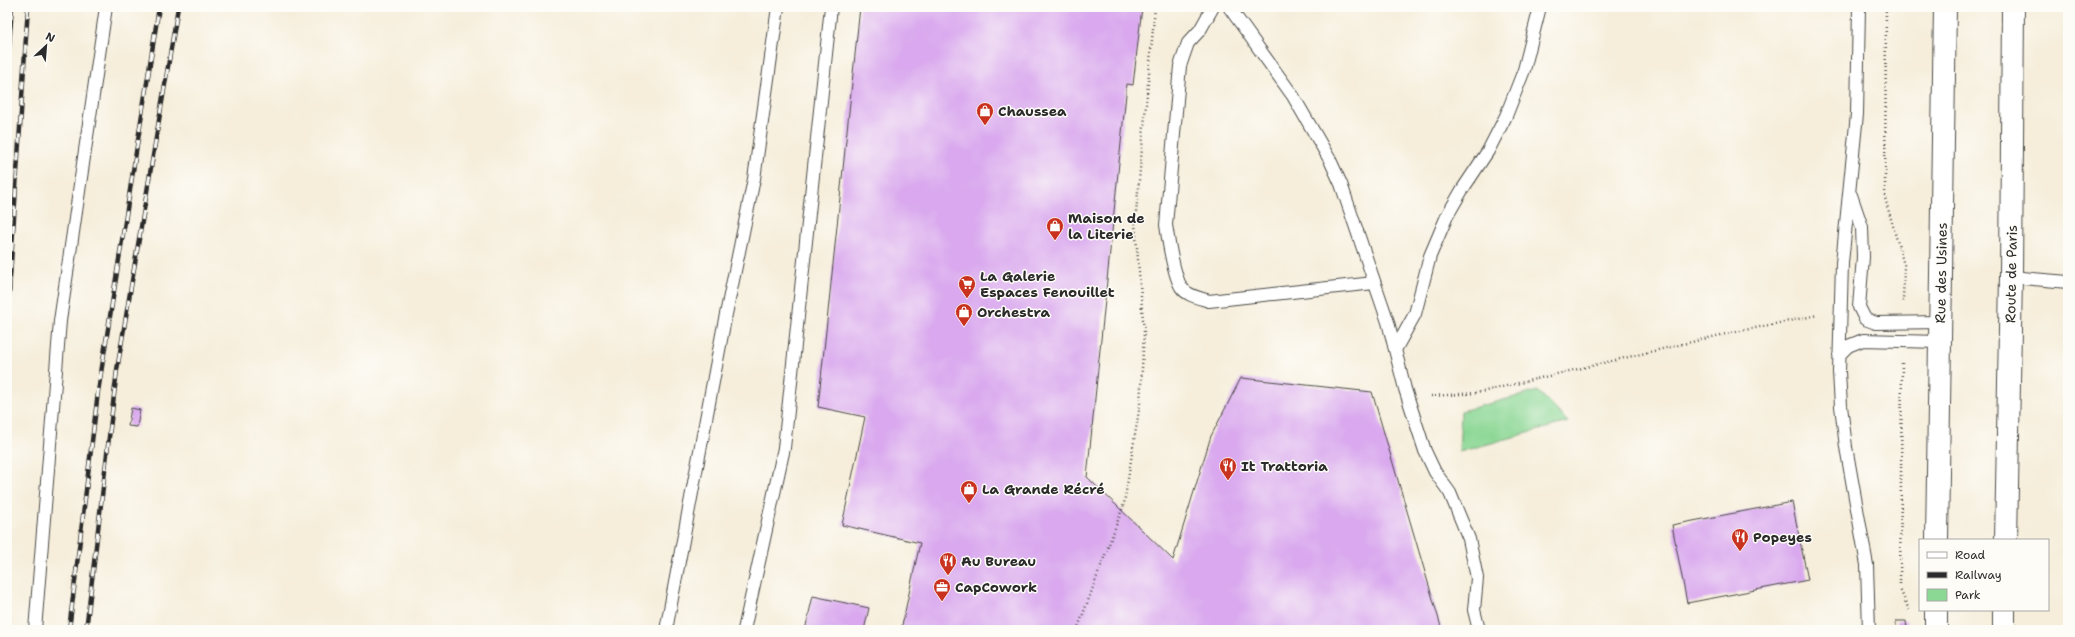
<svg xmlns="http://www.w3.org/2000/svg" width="2075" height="637" viewBox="0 0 2075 637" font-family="'Shantell Sans',sans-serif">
<rect width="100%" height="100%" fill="#fdfcf7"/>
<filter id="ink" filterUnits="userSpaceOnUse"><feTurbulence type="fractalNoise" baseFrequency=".025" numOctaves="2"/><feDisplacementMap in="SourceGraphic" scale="8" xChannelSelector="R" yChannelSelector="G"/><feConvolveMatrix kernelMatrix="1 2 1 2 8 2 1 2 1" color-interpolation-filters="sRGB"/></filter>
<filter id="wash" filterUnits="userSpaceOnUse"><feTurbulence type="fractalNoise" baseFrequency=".012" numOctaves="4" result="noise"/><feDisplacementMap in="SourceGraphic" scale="16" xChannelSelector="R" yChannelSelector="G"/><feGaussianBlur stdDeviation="0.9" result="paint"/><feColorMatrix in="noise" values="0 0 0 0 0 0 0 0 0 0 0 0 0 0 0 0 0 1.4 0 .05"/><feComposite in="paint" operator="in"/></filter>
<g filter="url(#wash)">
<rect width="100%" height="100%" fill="#f6eedb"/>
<path fill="#8bd794" stroke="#5b8160" d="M1538 391 1568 422 1459 452 1461 411Z"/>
<g id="blocks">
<path fill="#d9a8ee" d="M860 7H1142L1133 85 1127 84 1087 477 1173 560 1211 436 1241 378 1372 392 1442 630H901L920 543 842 525 865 417 818 407Z
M131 408 140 410 137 427 128 426Z
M1792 502 1808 580 1687 603 1672 525Z
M813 596 869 608 864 630H805Z
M1896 621H1906L1907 630H1896Z"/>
</g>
</g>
<g filter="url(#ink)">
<use href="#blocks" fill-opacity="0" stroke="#494845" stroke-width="1"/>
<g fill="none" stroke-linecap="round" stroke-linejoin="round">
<defs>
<path id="lane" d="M1213 7 1200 30 1188 43 1180 66 1166 225C1168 239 1174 275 1181 287 1187 296 1200 298 1209 301L1374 283
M1229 7 1293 96 1330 160 1341 184 1388 322 1405 389 1425 451 1435 472 1450 493 1469 539 1477 578 1474 610 1479 630
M1859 7 1857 114 1842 263 1839 372 1841 406 1846 447 1867 565 1869 630
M1851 195 1862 227 1863 257 1859 307 1865 319 1876 323 1940 322
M2011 277 2068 282
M1395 350 1415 314 1430 256 1447 216 1462 190 1488 151 1506 116 1524 70 1540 7
M1839 355 1848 346 1863 340 1939 342
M35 630 60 321 106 7
M666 630 724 324 754 179 778 7
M744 630 784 448 831 7"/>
<path id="street" d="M1937 540 1945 7
M1936 610V630"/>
<path id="primary" d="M2006 540 2011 277 2013 7
M2004 630V610"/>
</defs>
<use href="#lane" stroke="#494845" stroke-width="14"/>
<use href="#street" stroke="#494845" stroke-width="24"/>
<use href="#primary" stroke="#494845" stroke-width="24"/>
<path stroke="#494845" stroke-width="2.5" stroke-dasharray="1 3" stroke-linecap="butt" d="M1886 7 1885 198 1904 265 1903 302
M1902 363 1900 589 1909 610
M1431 396 1477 393 1721 335 1818 315
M1077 630 1124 504 1140 404 1144 332 1135 224 1155 7"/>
<use href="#lane" stroke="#fff" stroke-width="12"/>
<use href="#street" stroke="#fff" stroke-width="22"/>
<use href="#primary" stroke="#fff" stroke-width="22"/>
<defs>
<path id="rail" d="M7 73 12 7
M7 323 28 7
M69 630 98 392 159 7
M86 630 117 370 178 7"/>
</defs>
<use href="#rail" stroke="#2b2b2b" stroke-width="4.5"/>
<use href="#rail" stroke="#fdfcf7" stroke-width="3" stroke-dasharray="9" stroke-linecap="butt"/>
</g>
</g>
<defs>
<symbol id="shop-pin" viewBox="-11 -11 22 30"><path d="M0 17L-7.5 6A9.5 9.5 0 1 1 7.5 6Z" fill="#c8321e" stroke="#fdfcf7"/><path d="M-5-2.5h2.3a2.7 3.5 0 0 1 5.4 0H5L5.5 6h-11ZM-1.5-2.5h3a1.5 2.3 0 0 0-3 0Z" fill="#fff"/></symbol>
<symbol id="supermarket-pin" viewBox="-11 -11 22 30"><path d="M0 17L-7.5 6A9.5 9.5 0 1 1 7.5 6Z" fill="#c8321e" stroke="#fdfcf7"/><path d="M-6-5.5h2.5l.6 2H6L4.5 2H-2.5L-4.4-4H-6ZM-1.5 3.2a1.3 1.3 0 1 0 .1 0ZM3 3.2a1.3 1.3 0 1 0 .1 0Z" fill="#fff"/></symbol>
<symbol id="restaurant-pin" viewBox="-11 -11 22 30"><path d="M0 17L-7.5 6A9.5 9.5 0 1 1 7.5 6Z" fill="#c8321e" stroke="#fdfcf7"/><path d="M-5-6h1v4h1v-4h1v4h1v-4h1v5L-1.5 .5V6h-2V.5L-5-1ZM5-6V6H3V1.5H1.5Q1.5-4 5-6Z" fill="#fff"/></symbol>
<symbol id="office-pin" viewBox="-11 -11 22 30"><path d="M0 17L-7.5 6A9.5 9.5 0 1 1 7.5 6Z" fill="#c8321e" stroke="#fdfcf7"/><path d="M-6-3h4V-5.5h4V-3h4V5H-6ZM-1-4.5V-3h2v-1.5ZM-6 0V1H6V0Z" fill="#fff"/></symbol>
</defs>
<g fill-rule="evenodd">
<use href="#shop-pin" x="975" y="101" width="20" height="27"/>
<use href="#shop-pin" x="1045" y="216" width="20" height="27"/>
<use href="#supermarket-pin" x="957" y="274" width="20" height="27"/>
<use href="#shop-pin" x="954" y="302" width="20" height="27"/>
<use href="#restaurant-pin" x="1218" y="456" width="20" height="27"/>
<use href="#shop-pin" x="959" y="479" width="20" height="27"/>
<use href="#restaurant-pin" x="1730" y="527" width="20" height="27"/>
<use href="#restaurant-pin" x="938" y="551" width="20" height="27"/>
<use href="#office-pin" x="932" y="577" width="20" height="27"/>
</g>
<g text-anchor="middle" stroke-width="3" stroke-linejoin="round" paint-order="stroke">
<g font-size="14" font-weight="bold" fill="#2b2b2b" stroke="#fdfcf7" text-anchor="start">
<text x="998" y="116">Chaussea</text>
<text x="1068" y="223">Maison de<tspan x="1068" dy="16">la Literie</tspan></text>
<text x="980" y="281">La Galerie<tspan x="980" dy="16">Espaces Fenouillet</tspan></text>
<text x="977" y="317">Orchestra</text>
<text x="1241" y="471">It Trattoria</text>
<text x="982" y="494">La Grande Récré</text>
<text x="1753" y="542">Popeyes</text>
<text x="961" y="566">Au Bureau</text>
<text x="955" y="592">CapCowork</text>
</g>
<g font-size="14" fill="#2b2b2b" stroke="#fdfcf7">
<text transform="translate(1941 273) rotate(-89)" y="5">Rue des Usines</text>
<text transform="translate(2011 274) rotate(-89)" y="5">Route de Paris</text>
</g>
</g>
<rect width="2075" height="637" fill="none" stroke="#fdfcf7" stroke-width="24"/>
<rect x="1919" y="539" width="130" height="72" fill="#fdfcf7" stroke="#a9a8a5"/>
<rect x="1927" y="552" width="20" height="6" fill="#ffffff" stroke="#a9a8a5"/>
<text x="1955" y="559" font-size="12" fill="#2b2b2b">Road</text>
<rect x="1927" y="572" width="20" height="6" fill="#2b2b2b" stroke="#a9a8a5"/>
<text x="1955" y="579" font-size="12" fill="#2b2b2b">Railway</text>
<rect x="1927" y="589" width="20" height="12" fill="#8bd794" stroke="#a9a8a5"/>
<text x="1955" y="599" font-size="12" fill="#2b2b2b">Park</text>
<g transform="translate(46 46) rotate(26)" stroke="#fdfcf7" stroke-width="3" paint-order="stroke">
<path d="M0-3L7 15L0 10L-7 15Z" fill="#2b2b2b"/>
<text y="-6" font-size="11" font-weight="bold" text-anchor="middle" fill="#2b2b2b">N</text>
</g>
</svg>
